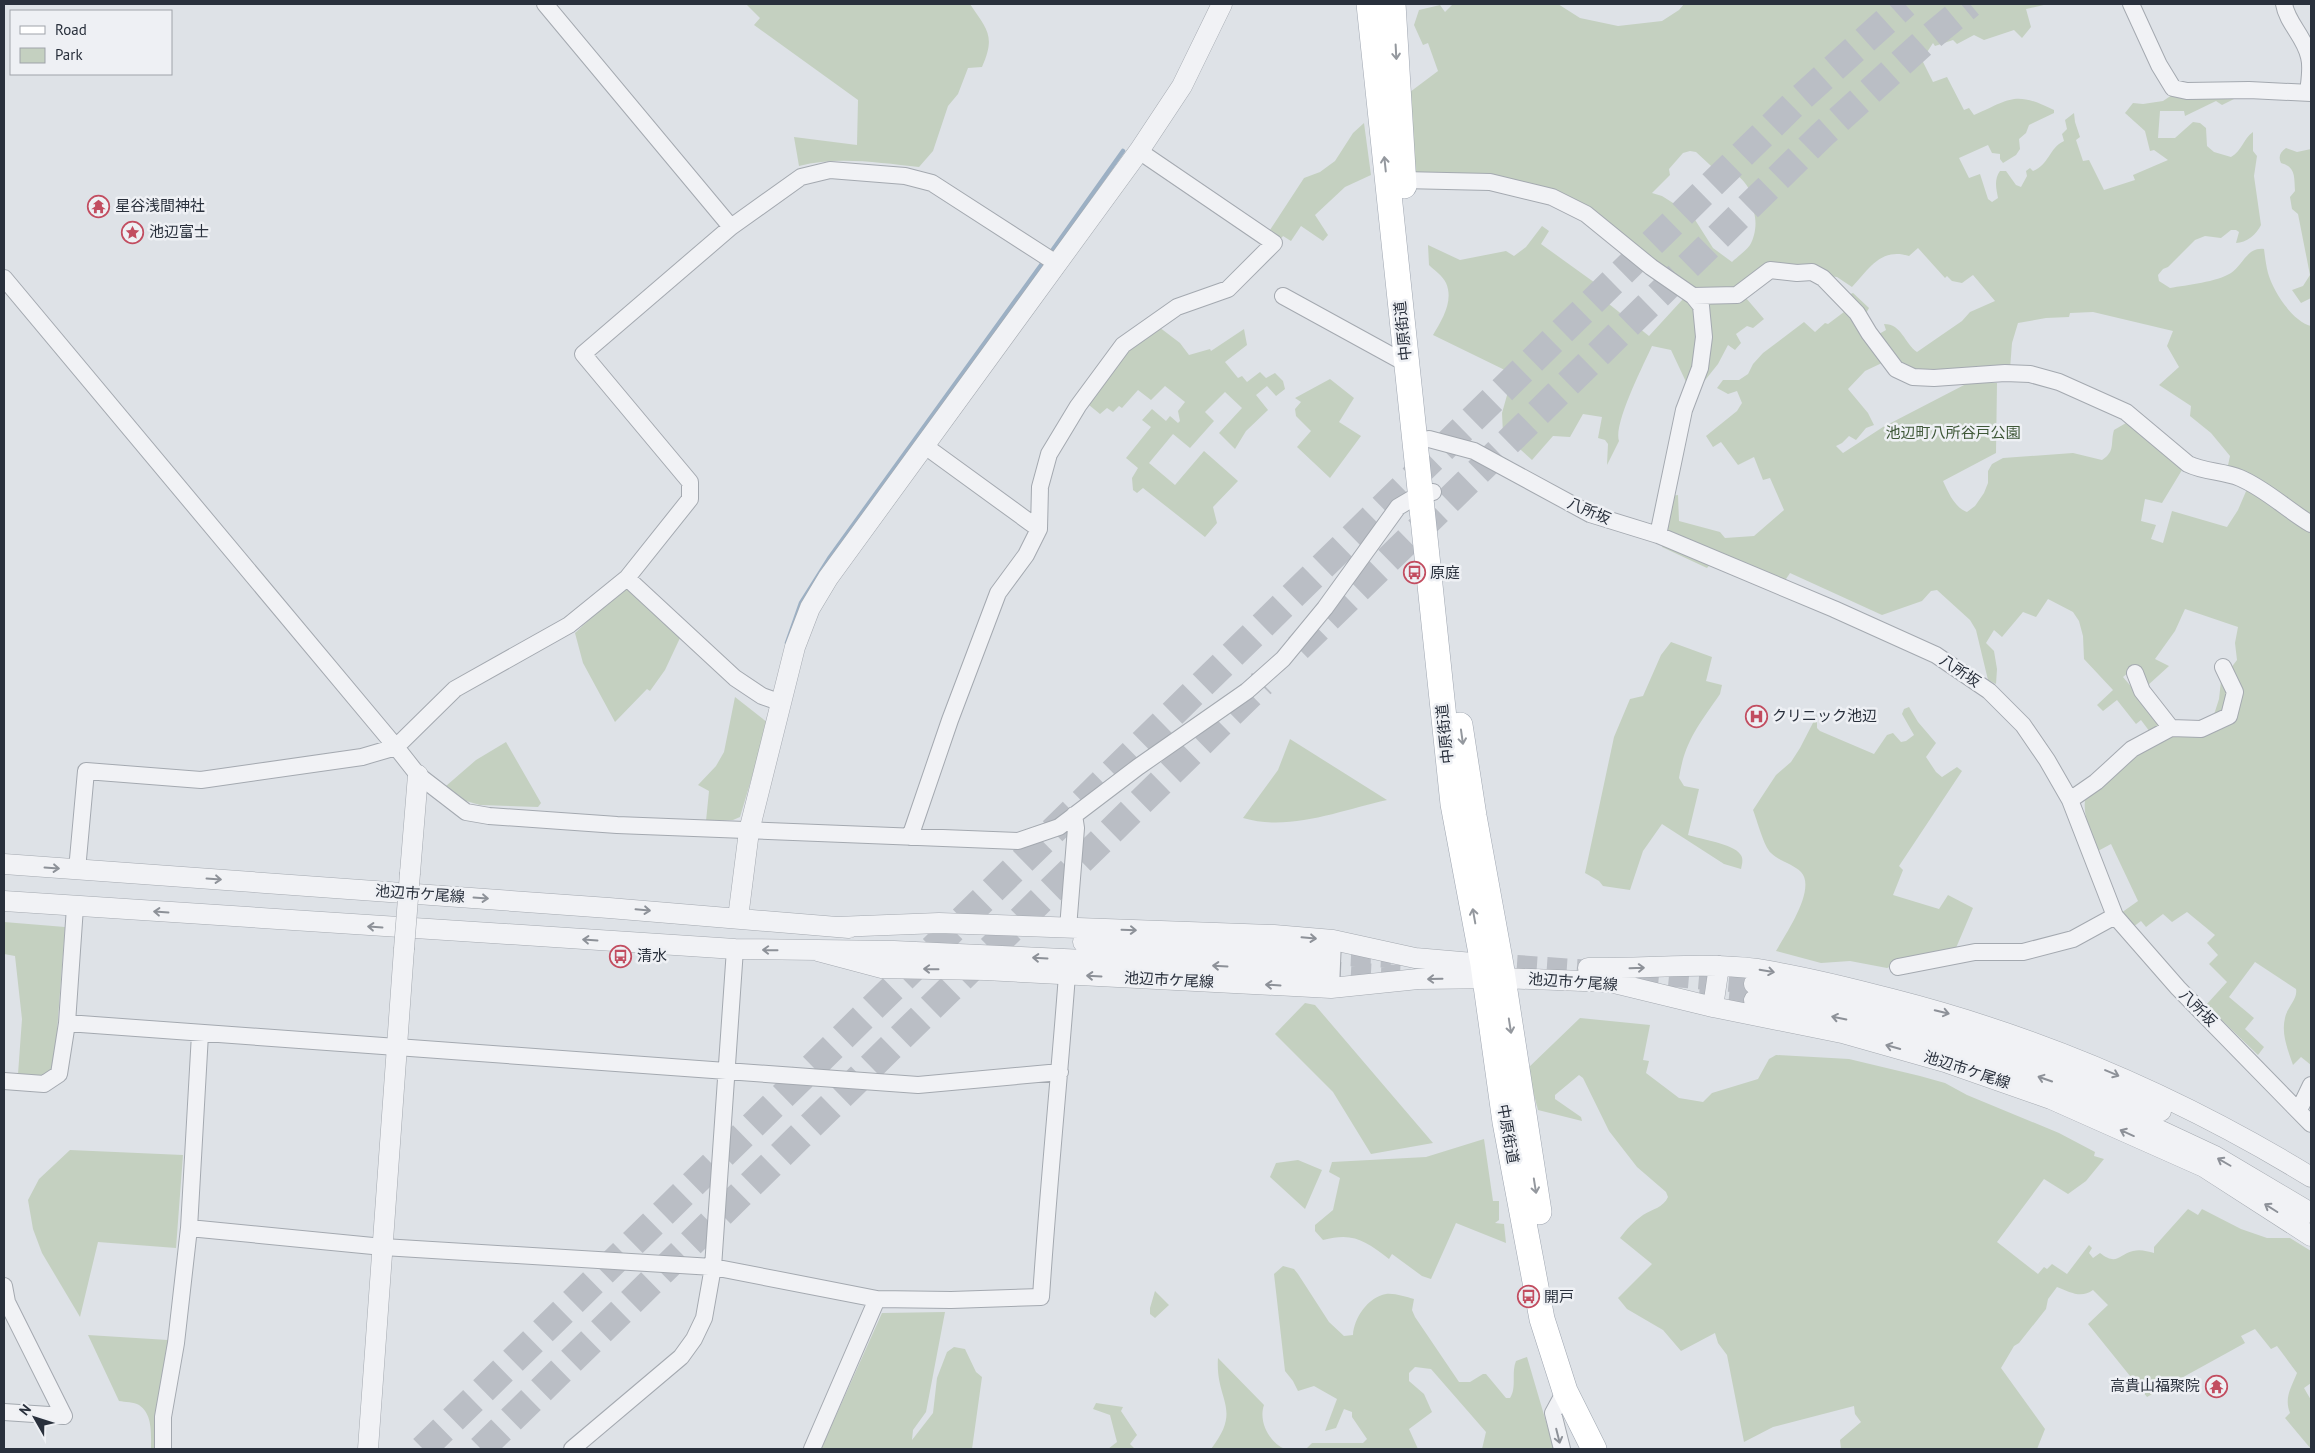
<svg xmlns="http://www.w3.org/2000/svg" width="2315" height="1453" viewBox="0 0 2315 1453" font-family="'PT Sans','Noto Sans JP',sans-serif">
<rect width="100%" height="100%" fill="#dee2e7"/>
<path fill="#c4d0c0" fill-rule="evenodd" d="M746 4H970C987 30 996 35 982 67L968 68 958 94 948 106 933 151 919 167C879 163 838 156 799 166L794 137 857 145 858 100 754 25 760 18Z
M1453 4H1558L1580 18 1618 26 1662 21 1679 10 1684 4H2048L2026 9 2031 27 2022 38 2014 30 1984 40 1974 35 1957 44 1953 40 1935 46 1933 43 1922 60 1933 82 1947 77 1964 110 1969 108 1974 115C2012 98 2015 91 2054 110V113L2029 125 2026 133 2019 139 2020 149 2016 155 2003 163 2000 159V154L1992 153 1988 145 1959 158 1969 178 1980 174 1988 199 1992 202 1998 198C1996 188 1994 179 2000 171H2006L2016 185 2021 187 2027 176 2026 171 2030 168 2033 171C2049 165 2049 148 2064 141L2062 134 2067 129 2065 120 2074 113 2075 122 2080 137 2076 140 2083 161 2089 160 2104 190 2135 180 2133 175 2168 160 2154 150 2150 151 2145 131 2125 113 2133 103 2143 104 2163 101 2175 93 2242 95 2222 105 2216 101 2185 116 2184 111H2160L2158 138H2175L2193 122 2200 123 2206 128 2207 146 2214 152 2231 157C2242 151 2243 139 2253 132V151L2257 156 2254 176 2261 225C2257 234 2246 243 2236 243L2239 232 2236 230H2231L2221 238 2205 236 2195 240 2168 267 2163 269 2158 275 2159 281 2170 288C2187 285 2217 282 2231 273 2243 265 2247 247 2264 249 2265 257 2266 265 2268 273 2273 291 2292 321 2311 326V517L2227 470 2230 456 2211 433 2190 416 2191 406 2159 385 2179 367 2167 346 2173 331 2093 312 2070 313 2069 317 2046 318 2018 323 2012 343 2010 369 1934 375 1902 369 1879 334 1886 330 1884 324C1902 324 1904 343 1917 352L1962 321 1970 312 1995 301 1973 275 1962 283 1952 281 1947 276 1945 278 1918 248 1909 256C1881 247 1869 269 1852 287L1837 277 1770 269 1740 291 1764 319 1753 328 1747 326 1736 334 1741 343 1735 350 1728 345 1718 364 1702 384H1687L1671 350 1652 346C1644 364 1613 424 1619 441L1607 465 1608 444 1605 440 1598 438 1602 417 1583 414 1570 437 1553 436 1532 460 1503 434 1502 413 1513 374 1433 335C1442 320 1454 301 1446 283 1443 276 1434 270 1429 265L1428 245 1460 260 1506 251 1514 256 1526 247 1542 226 1549 231 1541 244 1609 293 1604 300 1649 336 1683 299 1692 302 1663 272 1586 207 1416 174 1409 109 1410 92 1438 71 1428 43 1423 45 1414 25 1419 10 1440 5 1445 12ZM1690 151 1696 152 1723 177 1730 170C1742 177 1747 185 1753 196L1749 203C1758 213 1757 233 1750 245 1746 251 1737 257 1732 262L1713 248 1692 215 1662 196 1652 193 1670 175 1669 169 1683 153Z
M1364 123 1371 175 1345 187 1315 215 1328 235 1323 241 1301 226 1291 241 1283 236 1279 241 1268 233 1304 178 1320 172 1335 161 1353 133Z
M2286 148 2297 152 2311 149V298L2301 303 2292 290 2303 286 2310 275 2298 214 2292 209 2290 197 2295 191C2294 177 2296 167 2281 163 2278 157 2280 152 2286 148Z
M1853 293 1869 308 1864 317 1884 362 1865 371 1848 389 1868 413 1874 425 1866 428 1856 440 1849 436 1842 443 1836 446 1843 453 1883 427 1968 383H1997L1996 453 1943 481C1948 492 1955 508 1967 512L1975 506 1984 493 1988 483V471L1992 464 2003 458 2073 453 2102 460C2116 451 2110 443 2114 430L2126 423 2132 426 2182 470 2162 503 2145 499 2141 521 2156 525 2151 539 2163 543 2172 511 2227 527 2238 510 2247 489 2311 533V1065L2301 1057 2293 1065C2288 1050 2281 1034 2285 1018 2287 1007 2298 999 2296 989L2255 962 2229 997 2254 1018 2245 1029 2264 1047 2258 1055 2206 1005 2227 982 2209 964 2218 955 2207 943 2215 935 2187 912 2172 922 2163 914 2146 927 2141 921 2133 927 2121 913 2138 901 2111 844 2098 851C2091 832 2081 814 2086 795L2135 751 2169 734 2210 727 2219 699 2221 681 2237 660 2235 643 2238 627 2185 609 2175 631 2155 659 2169 666 2147 686 2134 668 2123 677 2152 711 2160 724 2150 732 2141 720 2136 724 2117 700 2103 711 2097 705 2113 690 2084 659 2083 636 2079 621 2073 612 2048 599 2036 617 2023 612 2002 637 1994 630 1986 643 1994 651 1997 669 1996 684 1988 680 1976 630 1970 620 1937 590 1931 591 1922 601 1882 615 1790 573 1784 582 1716 557 1707 568 1662 547V529L1670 496 1678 495 1679 521 1720 532 1725 538 1754 536 1784 510 1770 478 1763 480 1754 457 1738 465 1721 442 1713 447 1706 436 1737 411 1742 403 1737 391 1728 394 1717 388 1723 380H1739L1748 374 1753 364 1763 353 1804 322 1815 332 1825 323 1828 324 1844 312 1837 299Z
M1159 327 1180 343 1189 355 1210 349 1211 351 1244 329 1247 345 1225 362 1238 378 1242 376 1247 382 1260 372 1266 378 1275 373 1283 381 1285 389 1276 396 1267 386 1256 395 1268 410 1246 431 1235 449 1219 433 1242 408 1225 392 1205 412 1214 421 1190 448 1173 434 1149 463 1175 485 1204 451 1238 481 1213 507 1217 523 1205 537 1143 488 1137 493 1133 490 1132 478 1138 468 1126 458 1151 427 1142 420 1152 409 1166 421 1170 416 1178 423 1180 421 1178 411 1185 402 1165 386 1151 400 1138 390 1122 408 1119 406 1113 412 1107 408 1100 414 1089 405 1103 382 1131 347Z
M1330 379 1354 398 1339 422 1361 436 1330 478 1297 447 1311 431 1296 416 1295 409 1301 402 1295 398Z
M622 589H630L680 638 665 670 650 691 647 689 615 722 583 663 575 633Z
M1671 642 1712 657 1706 681 1722 685 1720 694C1699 725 1685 740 1679 778L1684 786 1699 789 1688 835C1700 839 1734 844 1740 854 1744 858 1742 864 1741 869L1724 864 1662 824 1643 851 1630 890 1603 886 1599 881 1585 873 1614 737 1630 699 1643 696 1661 655Z
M735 697 768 723 740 817 733 820 706 821 709 791 698 785 716 766 724 752Z
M1909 707 1918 722 1936 743 1926 757 1936 772 1942 777 1957 767 1962 771 1899 866 1903 870 1893 895 1939 909 1948 895 1973 908 1953 955 1914 958 1887 968 1850 961 1821 963 1776 951C1785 935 1817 889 1801 872 1793 864 1779 861 1771 853 1764 847 1757 820 1753 810L1776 775 1791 762 1800 748 1817 715V728L1820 731 1874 754 1887 735 1893 733 1901 742 1906 741 1914 735 1902 714 1904 709Z
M1290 739 1387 800C1341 810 1290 832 1243 818L1278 770Z
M506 742 541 803 538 807 480 805 466 801 446 786 476 760Z
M4 922 65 927 54 1071 46 1078 18 1074 22 1019 15 956 4 954Z
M1305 1003 1315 1005 1433 1143 1371 1154 1333 1092 1275 1034Z
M1580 1018 1650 1025 1643 1060 1649 1061 1646 1073 1679 1098 1703 1102 1712 1093 1758 1079 1769 1059 1776 1055 1849 1059 1920 1076 1945 1083 1967 1095 2059 1133 2095 1152 2094 1156 2104 1159 2086 1181 2068 1194 2044 1179 1997 1242 2038 1274 2044 1267 2047 1269 2052 1264 2067 1274 2089 1245 2092 1248 2089 1253 2093 1258 2100 1253C2117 1266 2118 1255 2133 1251 2140 1249 2147 1251 2154 1253V1247L2188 1209 2198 1215 2202 1209 2241 1229 2267 1238H2290L2311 1251V1383L2304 1388 2311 1400V1449L2285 1418 2290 1413C2284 1398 2291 1388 2297 1373L2277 1346 2271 1349 2255 1329 2241 1336 2245 1343 2147 1397 2088 1324 2108 1305 2093 1290C2081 1299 2070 1292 2057 1287L2048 1299 2046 1309 2019 1343 2014 1346 2001 1368 2045 1429 2037 1449H1841L1840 1440 1861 1422 1855 1414 1854 1406 1773 1427 1744 1442 1727 1355 1718 1343 1715 1333 1681 1351 1663 1330 1627 1309 1618 1298 1652 1264 1620 1238C1627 1229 1633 1222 1643 1215 1652 1209 1663 1208 1668 1197L1666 1192 1637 1167 1609 1131 1583 1078 1579 1075 1555 1095V1099L1581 1117 1582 1121 1538 1110 1527 1069Z
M1484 1139 1493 1201H1499V1220L1495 1223 1504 1224 1506 1243 1456 1223 1431 1279 1422 1276 1392 1254 1389 1259C1365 1241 1354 1232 1323 1240L1315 1231V1225L1333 1210 1340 1178 1329 1172 1332 1162 1426 1157Z
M70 1150 183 1155 176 1248 98 1242 80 1317 42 1253 33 1229 28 1200 39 1179Z
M1298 1160 1322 1170 1305 1209 1270 1177 1276 1163Z
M1283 1266 1294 1269 1298 1274 1329 1322 1344 1336 1353 1335C1354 1318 1368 1297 1386 1294 1395 1293 1406 1297 1414 1299L1412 1310 1415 1317 1459 1382H1470L1483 1374H1486L1506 1398H1510C1517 1387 1511 1373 1516 1361L1527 1357 1554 1449H1482L1486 1432 1431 1369 1415 1367 1409 1373V1381L1424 1394 1432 1412 1409 1429 1418 1449H1306L1312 1443H1363L1367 1439 1352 1417V1412L1344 1409 1336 1428 1325 1431 1337 1399 1314 1386 1298 1391 1293 1381 1285 1371 1274 1274Z
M1155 1291 1169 1305 1155 1318 1150 1314V1308Z
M945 1312 926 1412 913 1430 912 1440 933 1413 937 1378 947 1352 954 1347 965 1349 976 1372 982 1377 972 1449H821L882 1313Z
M88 1335 168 1340 156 1420 154 1449H151C151 1435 153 1414 139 1405 134 1402 125 1402 119 1401Z
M1218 1358 1264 1405C1258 1422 1270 1443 1285 1449H1211C1243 1408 1215 1401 1218 1358Z
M1096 1403 1123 1407 1121 1411 1137 1435 1130 1444 1135 1449H1108L1117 1442 1110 1415 1093 1409Z"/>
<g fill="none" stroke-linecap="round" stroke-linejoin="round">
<path stroke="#9cb0c4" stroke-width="4.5" d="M1049 255 1123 151
M787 643 801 603 830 557 1044 261"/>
<path stroke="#babec5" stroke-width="20" stroke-dasharray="20 10" stroke-linecap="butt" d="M1321 955 1391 958
M1487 963 1606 971
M1321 971 1400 975
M1639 974 1754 984
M1699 995 1754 1000"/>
<path stroke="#babec5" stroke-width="28" stroke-dasharray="28 14" stroke-linecap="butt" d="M1298 648 1822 135 1922 44 1970 4
M423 1449 1794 104 1905 4
M481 1449 1262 683"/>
<defs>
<path id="minor" d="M545 4 731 227
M2131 4 2159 65 2173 88 2187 91 2249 90 2311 93
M2284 4C2287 23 2305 37 2309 57 2312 68 2309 82 2308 93
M1403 180 1490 182 1552 197 1586 214 1651 267 1693 296 1701 306 1704 337 1700 368 1684 410 1658 535
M4 278 396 747 418 775 466 812 489 816 617 825 1018 841 1059 827 1138 767 1247 691 1283 659 1325 608 1398 507 1420 494 1433 492
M1283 296 1407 364
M1693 296 1737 295 1770 270 1797 273 1812 272 1823 278 1857 313 1869 333 1896 369 1913 377 1934 378 2005 373 2030 374 2059 382 2126 412 2188 464C2204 472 2223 471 2240 478 2266 489 2287 510 2311 524
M1429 439 1474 451 1590 514 1658 535 1834 609 1936 655 1989 691 2023 725 2047 760 2070 800 2115 916 2178 988 2311 1124
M925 446 1039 529
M627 578 735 678 762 696 782 703
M2135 673 2142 691 2171 728
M2070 800 2096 782 2132 749 2171 728 2201 729 2229 716 2235 692 2223 667
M910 837 950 720 998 593 1026 555 1039 529 1040 487 1049 454 1078 406 1123 345 1177 307 1228 289 1274 243 1139 151
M77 870 86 771 201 780 362 757 396 747 455 689 569 625 627 578 690 499V482L583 354 731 227 801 177 830 170 905 176 932 183 1056 263
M75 907 67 1023 918 1085 1060 1072
M1068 928 1076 828 1074 815
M1898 967 1975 952H2023L2073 939 2115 916
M1331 988 1333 940
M4 1081 44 1084 59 1074 67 1023
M2299 1110 2311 1085
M189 1228 383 1247 713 1267 877 1299 951 1300 1041 1297C1048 1189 1059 1082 1067 975
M4 1286 7 1302 64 1416 4 1412
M163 1449V1417L176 1343 189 1228 200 1034
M572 1449 681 1357 694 1339 704 1318 713 1267 735 949
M812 1449 877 1299
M1562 1449 1553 1413 1565 1391"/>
<path id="tertiary" d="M4 864 609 908 849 928
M410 873 418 775
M4 901 735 949 894 951 1321 971
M738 918 749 831 795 647 810 608 828 578 1139 151 1182 86 1222 4
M836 927 939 923 1274 935 1333 940 1415 958 1496 965
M1083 942 1321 955
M818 951 882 968 985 970 1331 988 1418 979 1502 978 1610 982 1713 1007 1842 1033 1948 1063 2051 1099 2204 1167 2311 1236
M1588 968C1644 969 1701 962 1757 969 1802 976 1847 987 1892 999 2041 1037 2180 1097 2311 1177
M1754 984 1837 999 1957 1031 2070 1069 2161 1111
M1754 1000 1854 1021 1960 1049 2063 1085 2215 1156 2311 1213
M1713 1007 1719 966
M368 1449 404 949"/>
<path id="primary" d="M1369 4 1453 804 1483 964 1505 1122 1542 1319 1565 1391 1594 1449
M1393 4 1404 186
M1460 725 1474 816 1501 965 1539 1212"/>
</defs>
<use href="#minor" stroke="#a4a9b0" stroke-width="18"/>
<use href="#tertiary" stroke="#a4a9b0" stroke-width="21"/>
<use href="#primary" stroke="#9fa6b1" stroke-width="26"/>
<use href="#minor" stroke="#f1f2f5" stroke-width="16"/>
<use href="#tertiary" stroke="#f1f2f5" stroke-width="20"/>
<use href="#primary" stroke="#fff" stroke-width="25"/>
<defs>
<path id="tertiary-bridge" d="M404 949 410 873"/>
</defs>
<use href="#tertiary-bridge" stroke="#a4a9b0" stroke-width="21" stroke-linecap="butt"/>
<use href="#tertiary-bridge" stroke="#f1f2f5" stroke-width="20"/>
</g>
<defs><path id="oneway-shaft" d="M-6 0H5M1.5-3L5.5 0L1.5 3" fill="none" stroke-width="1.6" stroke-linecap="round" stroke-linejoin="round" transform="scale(1.25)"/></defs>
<g stroke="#94989e">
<use href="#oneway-shaft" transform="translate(1396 52) rotate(87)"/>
<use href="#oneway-shaft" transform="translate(1385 164) rotate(-96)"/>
<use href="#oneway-shaft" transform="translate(1462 737) rotate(82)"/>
<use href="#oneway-shaft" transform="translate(1474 916) rotate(-100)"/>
<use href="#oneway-shaft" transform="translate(1510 1026) rotate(81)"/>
<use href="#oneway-shaft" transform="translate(1535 1186) rotate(81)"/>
</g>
<g stroke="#8d9198">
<use href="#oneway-shaft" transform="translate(52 868) rotate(4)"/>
<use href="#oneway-shaft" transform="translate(214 879) rotate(4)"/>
<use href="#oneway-shaft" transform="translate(481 898) rotate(4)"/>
<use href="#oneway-shaft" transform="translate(643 910) rotate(5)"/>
<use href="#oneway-shaft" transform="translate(161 912) rotate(-176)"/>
<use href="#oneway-shaft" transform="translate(375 927) rotate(-176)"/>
<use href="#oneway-shaft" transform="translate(1129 930) rotate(2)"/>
<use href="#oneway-shaft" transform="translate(1309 938) rotate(5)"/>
<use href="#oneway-shaft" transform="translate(590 940) rotate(-176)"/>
<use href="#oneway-shaft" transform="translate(770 950) rotate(-179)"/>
<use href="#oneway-shaft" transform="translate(1040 958) rotate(-177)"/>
<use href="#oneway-shaft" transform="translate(1220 966) rotate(-177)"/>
<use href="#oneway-shaft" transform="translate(1637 968) rotate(-2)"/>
<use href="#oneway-shaft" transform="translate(931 969) rotate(-179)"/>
<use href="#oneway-shaft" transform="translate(1767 971) rotate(10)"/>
<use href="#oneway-shaft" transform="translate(1094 976) rotate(-177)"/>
<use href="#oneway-shaft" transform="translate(1435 979) rotate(179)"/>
<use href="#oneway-shaft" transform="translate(1273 985) rotate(-177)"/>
<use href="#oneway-shaft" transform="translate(1942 1012) rotate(14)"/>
<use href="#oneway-shaft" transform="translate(1839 1018) rotate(-168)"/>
<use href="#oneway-shaft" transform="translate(1893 1047) rotate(-164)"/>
<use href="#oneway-shaft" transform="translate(2112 1073) rotate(23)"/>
<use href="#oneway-shaft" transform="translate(2045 1079) rotate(-161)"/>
<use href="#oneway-shaft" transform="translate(2127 1133) rotate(-156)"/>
<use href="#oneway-shaft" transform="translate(2224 1162) rotate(-150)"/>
<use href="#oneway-shaft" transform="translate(2271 1208) rotate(-148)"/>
<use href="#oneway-shaft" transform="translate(1558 1436) rotate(76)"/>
</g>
<defs>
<symbol id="temple-ring" viewBox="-11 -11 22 22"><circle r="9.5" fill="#eef0f4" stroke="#c24d60" stroke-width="1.5"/><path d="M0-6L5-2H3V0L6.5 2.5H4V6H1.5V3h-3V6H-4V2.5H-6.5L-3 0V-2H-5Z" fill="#c24d60"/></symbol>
<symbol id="sight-ring" viewBox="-11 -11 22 22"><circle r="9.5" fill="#eef0f4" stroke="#c24d60" stroke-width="1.5"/><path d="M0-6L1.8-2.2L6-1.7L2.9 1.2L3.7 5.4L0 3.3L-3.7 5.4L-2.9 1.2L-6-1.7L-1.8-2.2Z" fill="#c24d60"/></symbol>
<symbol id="bus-ring" viewBox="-11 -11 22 22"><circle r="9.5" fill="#eef0f4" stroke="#c24d60" stroke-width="1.5"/><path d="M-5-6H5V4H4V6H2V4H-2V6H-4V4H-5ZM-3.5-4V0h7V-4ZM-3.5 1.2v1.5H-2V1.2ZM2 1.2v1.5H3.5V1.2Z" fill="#c24d60"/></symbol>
<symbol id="hospital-ring" viewBox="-11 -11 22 22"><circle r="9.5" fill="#eef0f4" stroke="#c24d60" stroke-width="1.5"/><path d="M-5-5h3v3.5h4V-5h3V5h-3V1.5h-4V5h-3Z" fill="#c24d60"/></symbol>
</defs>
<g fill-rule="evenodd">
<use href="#temple-ring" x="86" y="194" width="25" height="25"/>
<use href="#sight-ring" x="120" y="220" width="25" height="25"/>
<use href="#bus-ring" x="1402" y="560" width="25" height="25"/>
<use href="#hospital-ring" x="1744" y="704" width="25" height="25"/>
<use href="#bus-ring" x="608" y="944" width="25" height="25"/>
<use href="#bus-ring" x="1516" y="1284" width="25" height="25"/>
<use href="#temple-ring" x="2204" y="1374" width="25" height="25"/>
</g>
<g text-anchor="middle" stroke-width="5" stroke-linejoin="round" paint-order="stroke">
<g font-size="15" fill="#29303c" stroke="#eef0f4" text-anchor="start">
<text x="115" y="211">星谷浅間神社</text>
<text x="149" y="237">池辺富士</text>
<text x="1430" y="578">原庭</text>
<text x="1772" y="721">クリニック池辺</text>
<text x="637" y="961">清水</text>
<text x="1544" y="1302">開戸</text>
<text x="2200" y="1391" text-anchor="end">高貴山福聚院</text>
</g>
<g font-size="15" fill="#29303c" stroke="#eef0f4">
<text transform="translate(1403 331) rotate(-96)" y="5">中原街道</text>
<text transform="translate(1589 511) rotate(23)" y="5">八所坂</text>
<text transform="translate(1960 671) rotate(34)" y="5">八所坂</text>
<text transform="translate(1445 734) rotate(-96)" y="5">中原街道</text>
<text transform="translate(420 894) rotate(4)" y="5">池辺市ケ尾線</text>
<text transform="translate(1169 980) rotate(3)" y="5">池辺市ケ尾線</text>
<text transform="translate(1573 982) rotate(4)" y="5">池辺市ケ尾線</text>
<text transform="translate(2198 1008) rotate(45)" y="5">八所坂</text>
<text transform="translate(1967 1070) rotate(18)" y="5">池辺市ケ尾線</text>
<text transform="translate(1508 1134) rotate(80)" y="5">中原街道</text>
</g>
<g font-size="15" fill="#3e5737" stroke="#eef0f4">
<text x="1953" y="438">池辺町八所谷戸公園</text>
</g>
</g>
<rect width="2315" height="1453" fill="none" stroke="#29303c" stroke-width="10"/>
<rect x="10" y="10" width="162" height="65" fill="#eef0f4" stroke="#9fa3aa"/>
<rect x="20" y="26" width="25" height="8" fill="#ffffff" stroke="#9fa3aa"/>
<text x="55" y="35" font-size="15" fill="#29303c">Road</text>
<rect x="20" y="48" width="25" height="15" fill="#c4d0c0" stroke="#9fa3aa"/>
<text x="55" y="60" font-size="15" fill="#29303c">Park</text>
<g transform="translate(35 1418) rotate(309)" stroke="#eef0f4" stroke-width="4" paint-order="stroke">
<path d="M0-4L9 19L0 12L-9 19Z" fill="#29303c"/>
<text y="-8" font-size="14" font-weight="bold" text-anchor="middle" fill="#29303c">N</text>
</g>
</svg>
